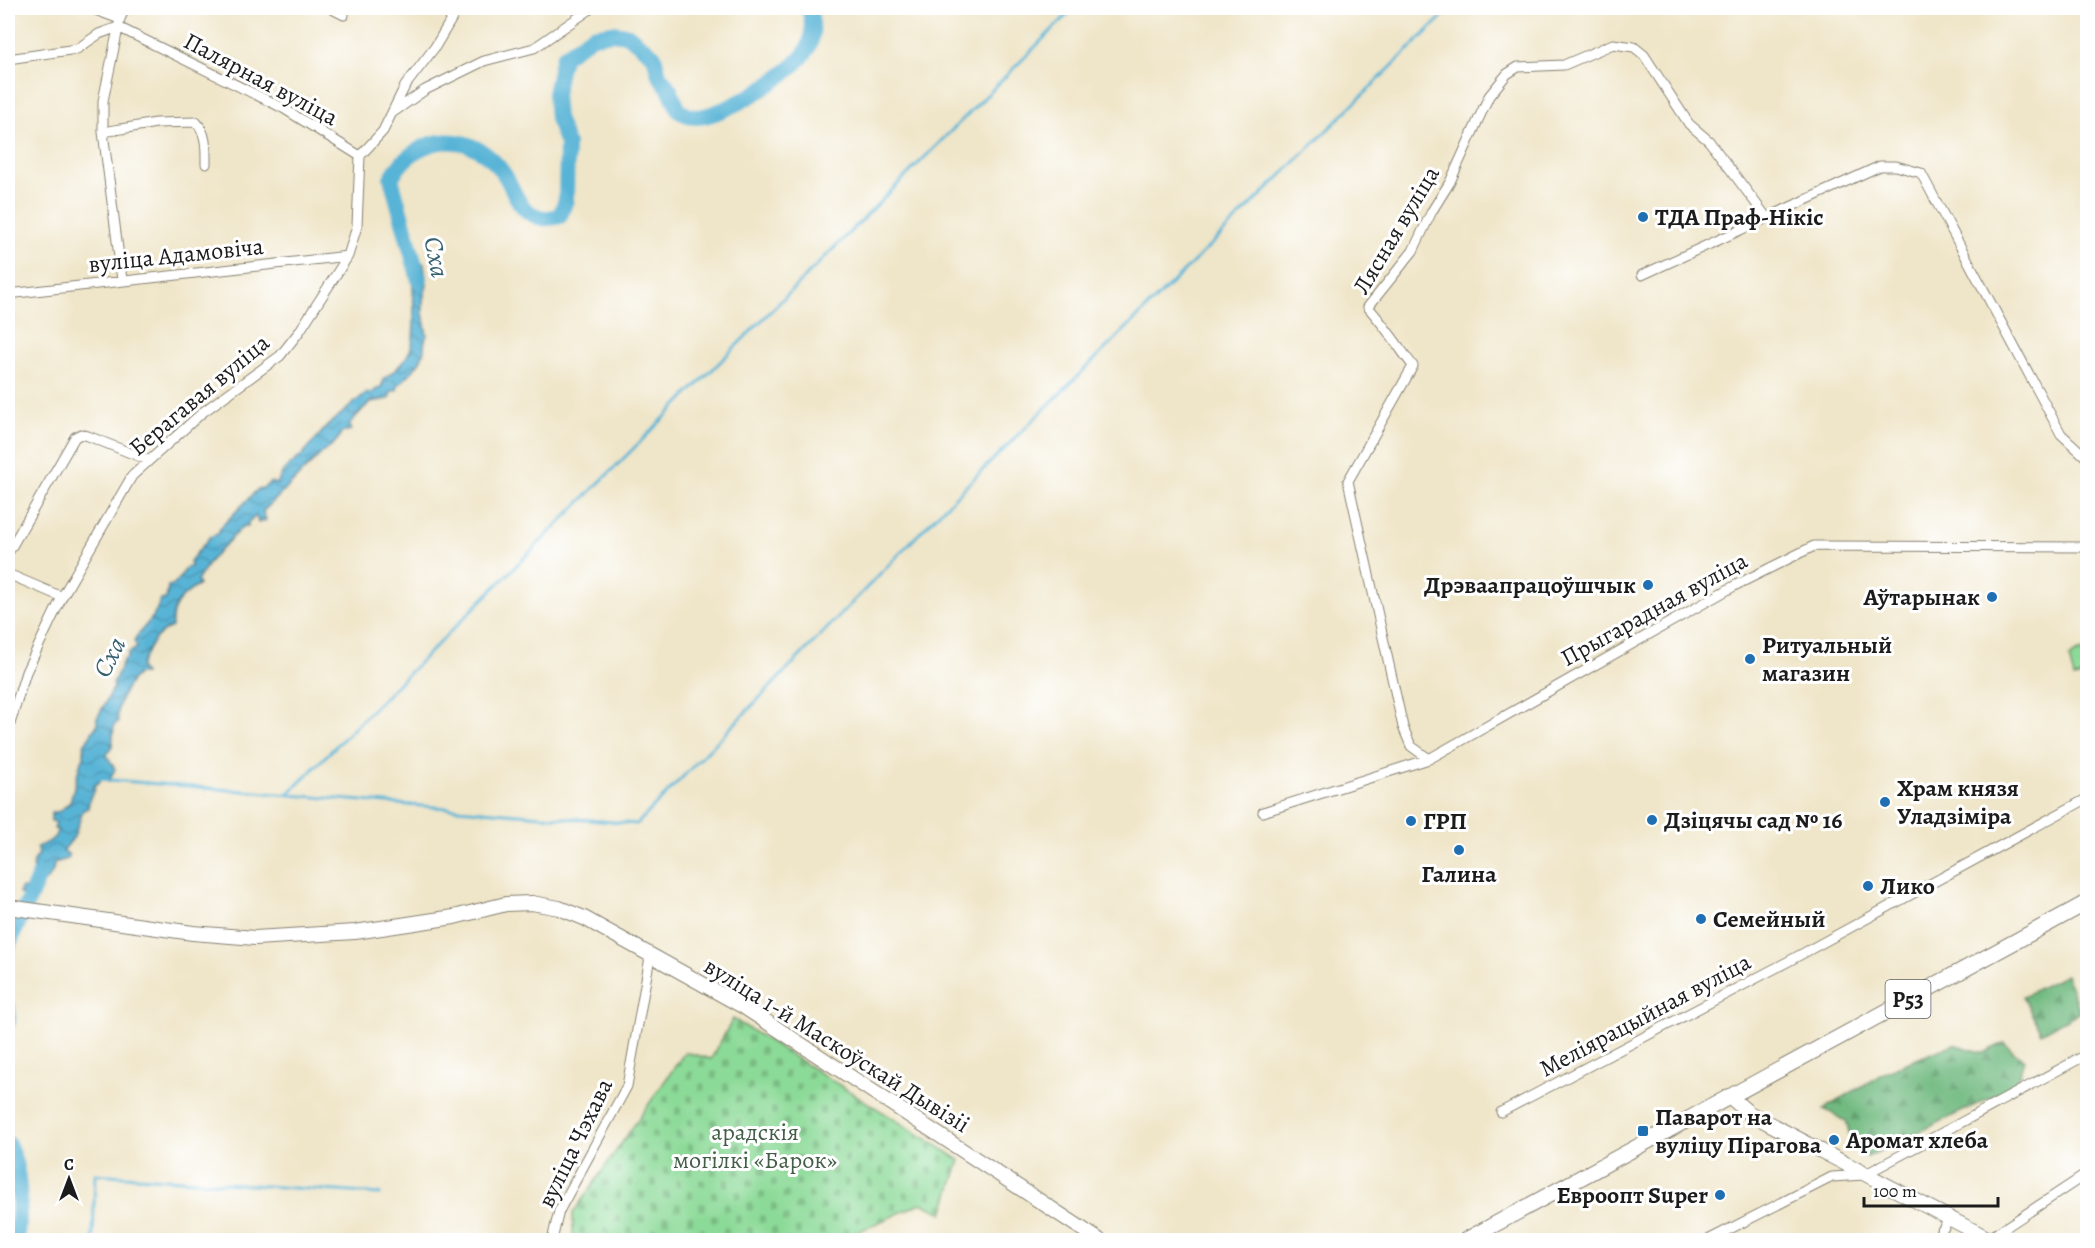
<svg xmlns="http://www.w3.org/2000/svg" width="2095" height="1248" viewBox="0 0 2095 1248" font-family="Alegreya,serif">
<defs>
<pattern id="grass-tufts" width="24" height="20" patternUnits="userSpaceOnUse" patternTransform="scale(1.5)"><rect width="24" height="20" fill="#8cda98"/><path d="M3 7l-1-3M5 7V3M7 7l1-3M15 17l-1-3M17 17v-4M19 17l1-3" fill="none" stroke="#78ba82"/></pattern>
<pattern id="forest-firs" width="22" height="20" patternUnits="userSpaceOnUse" patternTransform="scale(1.5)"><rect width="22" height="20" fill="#71ba80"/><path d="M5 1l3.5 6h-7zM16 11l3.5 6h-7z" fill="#619f6e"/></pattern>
<pattern id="cemetery-stones" width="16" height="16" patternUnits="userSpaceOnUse" patternTransform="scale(1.5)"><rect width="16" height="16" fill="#8cda98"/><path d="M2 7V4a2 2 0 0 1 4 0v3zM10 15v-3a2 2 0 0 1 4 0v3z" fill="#78ba82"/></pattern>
<pattern id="water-waves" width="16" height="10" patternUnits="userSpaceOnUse" patternTransform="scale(1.5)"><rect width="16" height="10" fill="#58b4d6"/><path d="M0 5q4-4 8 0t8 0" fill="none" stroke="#4892ad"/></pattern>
</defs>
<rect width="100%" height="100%" fill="#fff"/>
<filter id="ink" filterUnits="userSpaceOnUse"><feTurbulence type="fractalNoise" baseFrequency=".0167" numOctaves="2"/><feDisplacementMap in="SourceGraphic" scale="12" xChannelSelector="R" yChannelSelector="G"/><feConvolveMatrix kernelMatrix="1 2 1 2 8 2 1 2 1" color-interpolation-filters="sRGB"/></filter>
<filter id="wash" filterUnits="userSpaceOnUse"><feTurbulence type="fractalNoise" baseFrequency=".008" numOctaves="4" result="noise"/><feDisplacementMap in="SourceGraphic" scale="24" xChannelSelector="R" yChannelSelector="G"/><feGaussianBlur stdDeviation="1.35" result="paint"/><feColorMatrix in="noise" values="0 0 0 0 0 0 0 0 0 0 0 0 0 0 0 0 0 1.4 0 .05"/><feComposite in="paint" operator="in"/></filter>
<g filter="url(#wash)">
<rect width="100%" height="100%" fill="#efe5c8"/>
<path fill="url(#grass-tufts)" stroke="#547b5a" stroke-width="1.5" d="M2087 650V675L2074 678 2069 658 2076 653Z"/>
<path fill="url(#forest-firs)" stroke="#466b4e" stroke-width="1.5" d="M2066 975 2080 1012 2041 1033 2023 996Z
M2004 1043 2024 1060 2015 1086 1867 1157 1850 1136 1846 1121 1824 1109 1887 1071 1954 1044 1983 1053Z"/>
<path fill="url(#cemetery-stones)" stroke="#547b5a" stroke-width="1.5" d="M733 1019 960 1160 943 1213 921 1203 840 1240H573V1213L685 1052 711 1059Z"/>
<path fill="url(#water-waves)" stroke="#3a6879" stroke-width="1.5" d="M418 258 424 264 427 285 423 300V313L427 335C423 342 425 347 423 354 421 363 406 379 398 385L397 390 391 392 389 399 370 402 350 423 351 430 342 432C338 443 328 447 320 455 301 473 283 493 263 511L266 520 258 523 256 516 248 522V526H243L210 561 197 581 199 585C182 595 170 606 172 627 153 634 148 651 140 667L144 674H137C126 686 115 706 118 722L114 725 112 746 107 755 115 769 109 781 102 779 93 787 95 790 90 797 88 808 83 810 74 837 63 851 68 854V859L54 863C55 878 39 883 33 896L19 894 21 889 29 887 34 873 33 862 39 854 37 847C46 843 57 840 57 829H54L56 822 51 821V813L60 811 70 802 81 761 84 758V745L97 725V718L114 687 113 684 123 661 128 657V653L137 648 134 640C140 631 145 626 152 618 156 613 158 605 161 600L166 599 168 586 174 585 187 567H191L190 561 210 537 218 534 220 528 258 489 263 488 271 482 277 484 283 471 302 455 327 426 367 392 371 393 382 386 383 379C395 371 406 362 411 348 416 333 414 278 409 263Z"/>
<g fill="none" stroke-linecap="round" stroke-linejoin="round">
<path stroke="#58b4d6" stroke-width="3" d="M99 779 637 824 945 507 1451 8
M287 795 1074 8
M93 1240 95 1174 380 1194"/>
<path stroke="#58b4d6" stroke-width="16" d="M419 280 391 178C418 132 473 128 504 174 514 189 517 207 534 215 543 220 551 218 560 216L566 200 567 144 557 118 555 94 563 57 593 36 612 33 628 35 654 56 659 75 670 90 679 111C684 113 690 117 696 117 723 117 797 72 808 48 815 33 812 22 809 8
M8 946 39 876
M8 1008V1021
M8 1144C22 1173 21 1210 16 1240"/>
</g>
</g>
<g filter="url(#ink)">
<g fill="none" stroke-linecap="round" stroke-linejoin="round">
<defs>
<path id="street" d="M90 8 120 19
M330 8 344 15
M8 59 77 49 99 34 118 27 283 108 360 156
M392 113 425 90 484 61 534 48 592 8
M103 132 156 123 196 122C207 133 206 150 206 164
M360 156 383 131 405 86 435 47 458 8
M1642 275 1880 166H1896L1921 173 2061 434 2088 459
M122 280 103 132V101L120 19 125 8
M8 294 348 256
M8 553 75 437 81 434 88 436 148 460
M8 574 62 597
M8 730 26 672 62 597 132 476 203 412 280 356 299 332 348 256 357 226 360 156
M1429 759 1411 746 1403 727 1348 481 1413 366C1398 346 1385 326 1368 307L1413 251 1432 211 1450 182 1489 96 1507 74 1518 67 1564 65 1613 44 1634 47 1644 55 1689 124 1709 141 1767 218
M1263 812 1429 759 1736 585 1814 546 2088 547
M1501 1112 1789 961 2088 798
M1988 1239 2088 1173
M552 1240 559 1211 627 1086 650 957
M1708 1240 1832 1177 1864 1175 2088 1054
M1936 1240 1949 1219"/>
<path id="secondary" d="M8 907 193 933 255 938 355 932 454 917 506 904 532 903 559 908 584 918 744 1007 1099 1240
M1729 1096 1749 1113 1991 1240"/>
<path id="primary" d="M1466 1240 2088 902"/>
</defs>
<use href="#street" stroke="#868072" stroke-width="11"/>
<use href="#secondary" stroke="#868072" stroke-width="16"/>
<use href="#primary" stroke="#868072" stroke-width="17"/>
<use href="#street" stroke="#fff" stroke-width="9"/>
<use href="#secondary" stroke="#fff" stroke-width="14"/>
<use href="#primary" stroke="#fff" stroke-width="15"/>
</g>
</g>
<g fill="#1f6fb2" stroke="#fff" stroke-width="2">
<circle cx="1643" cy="217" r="6"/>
<circle cx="1648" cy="585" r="6"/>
<circle cx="1992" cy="597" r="6"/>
<circle cx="1750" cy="659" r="6"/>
<circle cx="1885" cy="802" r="6"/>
<circle cx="1652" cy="820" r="6"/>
<circle cx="1411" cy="821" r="6"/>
<circle cx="1459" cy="850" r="6"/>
<circle cx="1868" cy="886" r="6"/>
<circle cx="1701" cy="919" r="6"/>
<rect x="1637" y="1125" width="12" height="12" rx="3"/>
<circle cx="1834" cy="1140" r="6"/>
<circle cx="1720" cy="1195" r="6"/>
</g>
<g text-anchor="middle" stroke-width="6" stroke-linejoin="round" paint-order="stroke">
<rect fill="#fff" stroke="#606060" stroke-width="1.5" x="1885.5" y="980" width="45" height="38" rx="4.5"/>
<g font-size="22" font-weight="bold" fill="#1c1c1c">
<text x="1908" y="1007">Р53</text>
</g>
<g font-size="24" fill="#1c1c1c" stroke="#fff">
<text transform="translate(261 79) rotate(28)" y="8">Палярная вуліца</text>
<text transform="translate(1396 230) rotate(-59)" y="8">Лясная вуліца</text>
<text transform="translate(176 255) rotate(-6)" y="8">вуліца Адамовіча</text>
<text transform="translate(199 395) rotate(-40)" y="8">Берагавая вуліца</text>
<text transform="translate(1654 609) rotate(-29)" y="8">Прыгарадная вуліца</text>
<text transform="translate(1645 1015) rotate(-28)" y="8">Меліярацыйная вуліца</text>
<text transform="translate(837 1045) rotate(32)" y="8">вуліца 1-й Маскоўскай Дывізіі</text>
<text transform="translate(575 1143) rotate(-64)" y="8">вуліца Чэхава</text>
</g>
<g font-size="24" font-weight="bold" fill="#1c1c1c" stroke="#fff" text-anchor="start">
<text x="1655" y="225">ТДА Праф-Нікіс</text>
<text x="1636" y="593" text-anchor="end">Дрэваапрацоўшчык</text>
<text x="1980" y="605" text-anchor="end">Аўтарынак</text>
<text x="1762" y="653">Ритуальный<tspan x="1762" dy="28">магазин</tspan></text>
<text x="1897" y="796">Храм князя<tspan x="1897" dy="28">Уладзіміра</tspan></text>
<text x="1664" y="828">Дзіцячы сад № 16</text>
<text x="1423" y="829">ГРП</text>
<text x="1459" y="882" text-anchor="middle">Галина</text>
<text x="1880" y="894">Лико</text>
<text x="1713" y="927">Семейный</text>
<text x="1655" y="1125">Паварот на<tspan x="1655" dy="28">вуліцу Пірагова</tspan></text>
<text x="1846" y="1148">Аромат хлеба</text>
<text x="1708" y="1203" text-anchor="end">Евроопт Super</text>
</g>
<g font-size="24" fill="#435e47" stroke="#fff">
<text x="755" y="1140">арадскія<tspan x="755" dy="28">могілкі «Барок»</tspan></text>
</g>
<g font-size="26" font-style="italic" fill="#376070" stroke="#fff">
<text transform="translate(437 257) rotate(79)" y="9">Сха</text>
<text transform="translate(109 657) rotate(-63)" y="9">Сха</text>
</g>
</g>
<rect width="2095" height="1248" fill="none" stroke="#fff" stroke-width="30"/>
<g transform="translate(69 1179)" stroke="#ffffff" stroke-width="4.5" paint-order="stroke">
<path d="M0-4.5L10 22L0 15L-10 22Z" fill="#1c1c1c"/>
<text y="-9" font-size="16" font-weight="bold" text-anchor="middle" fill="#1c1c1c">С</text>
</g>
<path d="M1864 1197v9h134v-9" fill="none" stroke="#1c1c1c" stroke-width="3"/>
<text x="1873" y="1197" font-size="18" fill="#1c1c1c" stroke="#ffffff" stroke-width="4.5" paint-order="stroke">100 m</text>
</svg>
